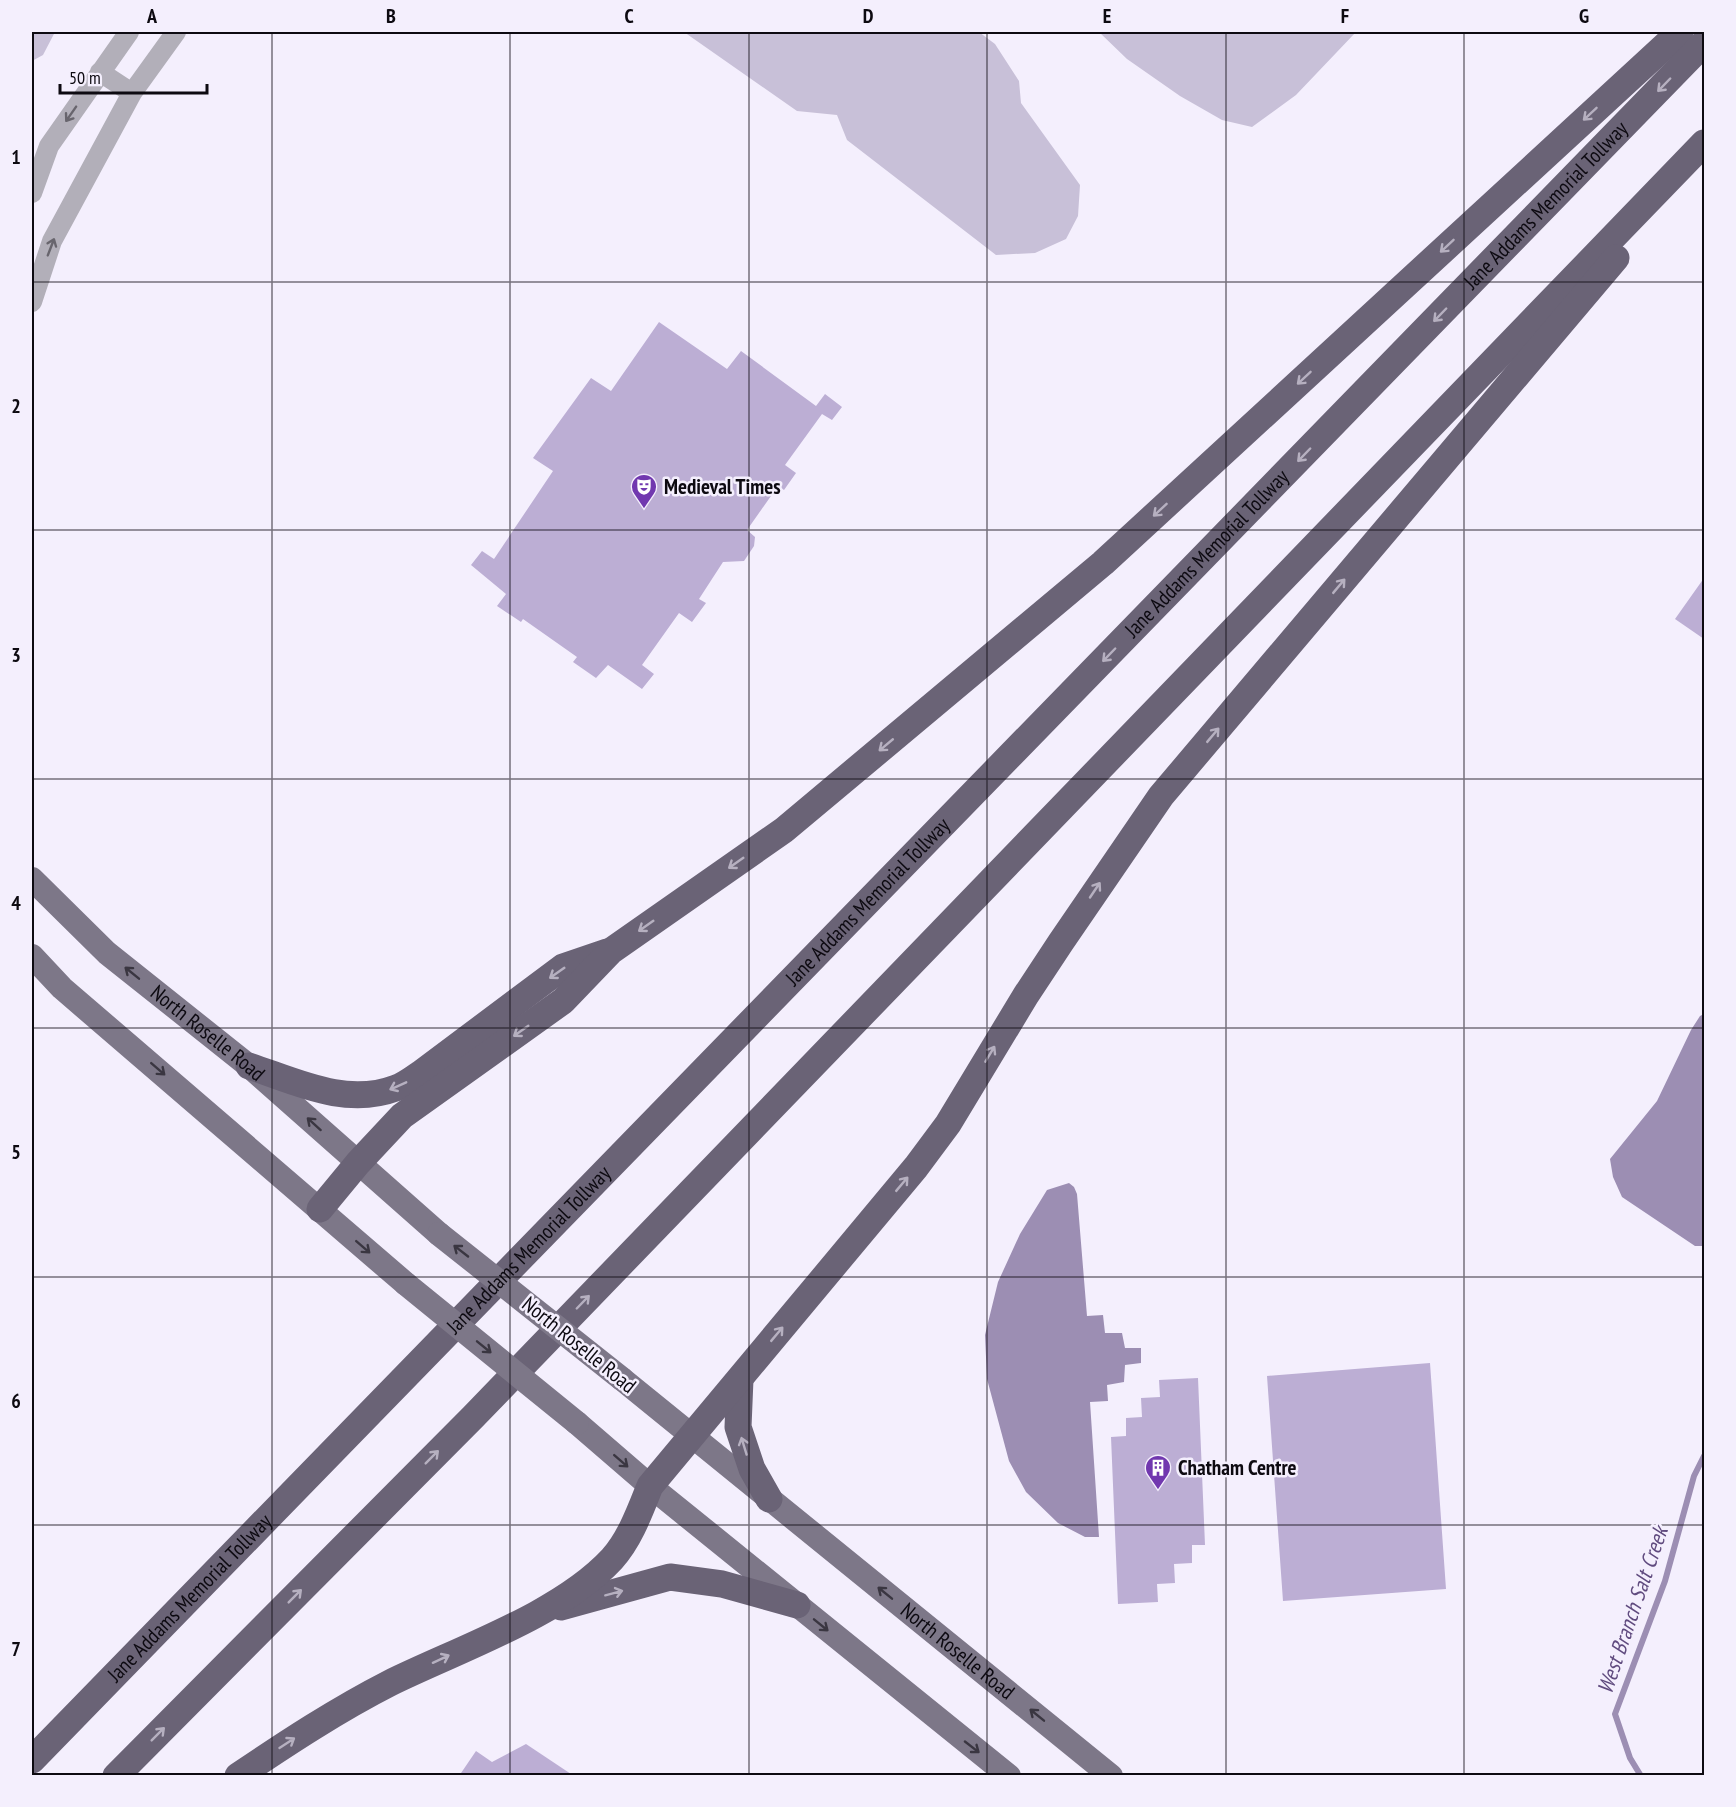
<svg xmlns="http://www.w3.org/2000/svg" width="1736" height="1807" viewBox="0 0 1736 1807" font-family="'PT Sans Narrow',sans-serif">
<rect width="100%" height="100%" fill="#f4effd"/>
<path fill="#c8c0d8" d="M32 32H55L43 55 32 61Z
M684 32H979L995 44 1019 81 1021 103 1080 185 1078 216 1066 239 1035 253 996 255 847 140 837 115 797 111Z
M1099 32H1356L1296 95 1252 127 1222 120 1180 96 1127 59Z"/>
<path fill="#9c8eb3" d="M1704 1014V1246H1695L1622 1197 1613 1177 1610 1159 1657 1101 1691 1030 1700 1016Z
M1069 1183 1074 1187 1077 1194 1087 1316 1103 1315 1105 1333H1122L1125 1348H1141V1363L1125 1365 1124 1382 1107 1385 1108 1401 1090 1402 1099 1537H1085L1058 1523 1026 1492 1009 1461 987 1379 985 1335 998 1282 1020 1234 1047 1190Z"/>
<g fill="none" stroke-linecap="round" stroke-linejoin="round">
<path stroke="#9c8eb3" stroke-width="6" d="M1641 1776 1630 1758 1615 1714 1665 1581 1694 1476 1704 1456"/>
</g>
<path fill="#bcaed4" d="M659 322 727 369 741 351 816 406 825 394 842 407 832 420 822 414 785 465 796 473 784 490 778 486 747 530 755 537 754 546 744 561 723 562 699 599 706 603 692 622 679 613 642 665 654 674 642 689 608 665 596 678 573 662 577 657 523 619 521 622 497 606 506 594 471 565 482 551 494 559 553 471 533 458 591 378 611 391Z
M1704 578V639L1675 619Z
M1430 1363 1446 1589 1283 1601 1267 1376Z
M1198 1378 1205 1545H1192V1563L1174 1564 1175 1583 1157 1584 1158 1602 1118 1604 1111 1437 1126 1436V1418L1142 1417 1141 1398 1160 1397 1159 1380Z
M526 1744 574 1776H459L476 1751 492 1762Z"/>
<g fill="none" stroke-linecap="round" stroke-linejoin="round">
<path stroke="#b2afb9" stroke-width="20" d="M100 72 132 93
M32 193 49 146 129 32
M32 302 52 241 132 93 176 32"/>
<g stroke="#7d7788" stroke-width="24">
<path id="s1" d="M32 879 107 953 249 1066 439 1234"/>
<path d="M32 956 62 988 406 1284"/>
<path id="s2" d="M622 1379 1111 1776"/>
<path d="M577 1423 650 1486 1009 1776"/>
</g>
<g stroke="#6a6376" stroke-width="27">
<path d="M249 1066C297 1082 346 1107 396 1088 405 1085 412 1079 420 1074L563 967 607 952"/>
<path d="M320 1209 358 1163 402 1116 563 1001 611 951 784 830 1103 563 1680 32"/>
<path d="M740 1379 738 1427 752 1469 769 1499"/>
<path d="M561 1607 670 1577 722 1584 797 1605"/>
<path id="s3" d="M32 1760 1704 43"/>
<path d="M116 1776 473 1417 1704 143"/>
<path d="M238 1776C287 1743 337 1710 390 1683 459 1649 560 1615 612 1559 630 1539 640 1511 650 1486L916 1167 948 1124 1026 995 1061 942 1161 796 1616 258"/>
</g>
<path stroke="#7d7788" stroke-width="24" d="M439 1234 622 1379
M406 1284 577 1423"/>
</g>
<defs><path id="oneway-shaft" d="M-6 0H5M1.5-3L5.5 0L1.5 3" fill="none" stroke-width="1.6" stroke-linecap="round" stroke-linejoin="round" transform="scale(1.5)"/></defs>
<g stroke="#b6b0c0">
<use href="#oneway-shaft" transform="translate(1664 85) rotate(134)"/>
<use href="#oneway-shaft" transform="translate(1590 114) rotate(137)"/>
<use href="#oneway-shaft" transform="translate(1447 246) rotate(137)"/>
<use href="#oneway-shaft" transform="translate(1440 315) rotate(134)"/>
<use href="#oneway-shaft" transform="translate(1304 378) rotate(137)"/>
<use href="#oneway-shaft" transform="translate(1304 455) rotate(134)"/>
<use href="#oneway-shaft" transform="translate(1160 510) rotate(137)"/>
<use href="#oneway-shaft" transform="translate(1339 586) rotate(-50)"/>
<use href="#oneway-shaft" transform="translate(1109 655) rotate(134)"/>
<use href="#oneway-shaft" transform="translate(1213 735) rotate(-50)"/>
<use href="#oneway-shaft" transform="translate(886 745) rotate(140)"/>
<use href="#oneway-shaft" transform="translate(736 863) rotate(145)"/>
<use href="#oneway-shaft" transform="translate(1095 890) rotate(-56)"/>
<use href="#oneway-shaft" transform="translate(646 926) rotate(145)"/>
<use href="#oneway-shaft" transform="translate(557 973) rotate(145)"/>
<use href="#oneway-shaft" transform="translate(521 1031) rotate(145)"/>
<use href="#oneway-shaft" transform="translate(990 1054) rotate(-59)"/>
<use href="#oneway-shaft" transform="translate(398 1086) rotate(156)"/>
<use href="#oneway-shaft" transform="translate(902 1184) rotate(-50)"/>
<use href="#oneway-shaft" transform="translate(583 1302) rotate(-46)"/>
<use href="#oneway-shaft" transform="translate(777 1334) rotate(-50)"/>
<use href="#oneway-shaft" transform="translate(744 1446) rotate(-107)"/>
<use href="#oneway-shaft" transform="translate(432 1457) rotate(-45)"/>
<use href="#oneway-shaft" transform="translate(614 1593) rotate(-15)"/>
<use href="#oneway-shaft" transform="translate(295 1596) rotate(-45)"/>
<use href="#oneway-shaft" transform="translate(441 1659) rotate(-25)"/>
<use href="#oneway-shaft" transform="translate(158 1734) rotate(-45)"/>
<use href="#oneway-shaft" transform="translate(287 1743) rotate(-33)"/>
</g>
<g stroke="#68656d">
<use href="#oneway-shaft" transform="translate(71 114) rotate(125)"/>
<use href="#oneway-shaft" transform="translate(51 247) rotate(-69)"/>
</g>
<g stroke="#3a3641">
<use href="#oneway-shaft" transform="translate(132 973) rotate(-141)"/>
<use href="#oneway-shaft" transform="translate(158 1069) rotate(41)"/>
<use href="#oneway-shaft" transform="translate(314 1124) rotate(-138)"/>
<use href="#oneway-shaft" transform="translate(363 1247) rotate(41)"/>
<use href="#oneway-shaft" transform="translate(461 1251) rotate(-142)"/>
<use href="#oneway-shaft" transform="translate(484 1347) rotate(39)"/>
<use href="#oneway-shaft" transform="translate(621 1461) rotate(41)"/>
<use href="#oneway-shaft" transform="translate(885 1593) rotate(-141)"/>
<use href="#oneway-shaft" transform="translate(821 1625) rotate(39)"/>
<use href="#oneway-shaft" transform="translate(1037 1715) rotate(-141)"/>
<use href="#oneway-shaft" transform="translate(972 1747) rotate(38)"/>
</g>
<path fill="none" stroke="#0d0a11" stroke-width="1.5" stroke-opacity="0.55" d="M272 32V1776M510 32V1776M749 32V1776M987 32V1776M1226 32V1776M1464 32V1776M32 282H1704M32 530H1704M32 779H1704M32 1028H1704M32 1277H1704M32 1525H1704"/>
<defs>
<symbol id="theatre-pin" viewBox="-11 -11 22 30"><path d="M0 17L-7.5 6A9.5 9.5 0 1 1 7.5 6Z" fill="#7138af" stroke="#f4effd"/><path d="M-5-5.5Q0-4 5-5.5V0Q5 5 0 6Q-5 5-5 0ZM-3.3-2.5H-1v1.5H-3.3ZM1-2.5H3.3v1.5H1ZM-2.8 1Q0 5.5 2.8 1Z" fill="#fff"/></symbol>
<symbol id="building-pin" viewBox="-11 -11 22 30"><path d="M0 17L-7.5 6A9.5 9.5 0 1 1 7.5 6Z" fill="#7138af" stroke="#f4effd"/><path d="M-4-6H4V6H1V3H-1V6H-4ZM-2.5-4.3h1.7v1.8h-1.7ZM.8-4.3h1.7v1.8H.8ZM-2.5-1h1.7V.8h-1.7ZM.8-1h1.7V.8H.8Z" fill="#fff"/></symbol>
</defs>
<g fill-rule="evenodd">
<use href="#theatre-pin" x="629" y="472" width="30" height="40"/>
<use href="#building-pin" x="1143" y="1453" width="30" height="40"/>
</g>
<g text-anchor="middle" stroke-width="5" stroke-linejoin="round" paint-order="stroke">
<g font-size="21" fill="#0d0a11" stroke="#f4effd">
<text dy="7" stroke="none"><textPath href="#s3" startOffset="2170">Jane Addams Memorial Tollway</textPath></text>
<text dy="7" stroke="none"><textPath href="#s3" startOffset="1684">Jane Addams Memorial Tollway</textPath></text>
<text dy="7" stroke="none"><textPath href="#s3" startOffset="1198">Jane Addams Memorial Tollway</textPath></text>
<text dy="7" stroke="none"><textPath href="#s1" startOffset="234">North Roselle Road</textPath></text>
<text dy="7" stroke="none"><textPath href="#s3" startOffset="712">Jane Addams Memorial Tollway</textPath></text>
<text transform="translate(579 1345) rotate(39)" y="7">North Roselle Road</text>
<text dy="7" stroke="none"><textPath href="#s3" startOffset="226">Jane Addams Memorial Tollway</textPath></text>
<text dy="7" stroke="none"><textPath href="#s2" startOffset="432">North Roselle Road</textPath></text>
</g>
<g font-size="21" font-weight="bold" fill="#0d0a11" stroke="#f4effd" text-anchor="start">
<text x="664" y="494">Medieval Times</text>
<text x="1178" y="1475">Chatham Centre</text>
</g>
<g font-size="22" font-style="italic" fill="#604b7f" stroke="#f4effd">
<text transform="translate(1632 1610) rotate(-71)" y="8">West Branch Salt Creek</text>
</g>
</g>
<rect width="1736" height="1807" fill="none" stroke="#f4effd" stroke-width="66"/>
<path d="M60 84v9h147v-9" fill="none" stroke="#0d0a11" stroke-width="3"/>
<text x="69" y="84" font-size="18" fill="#0d0a11" stroke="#f4effd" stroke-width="4.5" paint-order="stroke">50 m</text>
<rect x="33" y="33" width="1670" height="1741" fill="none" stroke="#0d0a11" stroke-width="2"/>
<g font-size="20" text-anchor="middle" font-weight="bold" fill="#0d0a11">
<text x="152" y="23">A</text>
<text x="391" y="23">B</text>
<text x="629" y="23">C</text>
<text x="868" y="23">D</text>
<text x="1107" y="23">E</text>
<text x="1345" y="23">F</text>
<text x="1584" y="23">G</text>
<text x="16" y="164">1</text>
<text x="16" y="413">2</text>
<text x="16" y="662">3</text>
<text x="16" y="910">4</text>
<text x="16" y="1159">5</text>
<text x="16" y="1408">6</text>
<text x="16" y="1656">7</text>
</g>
</svg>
